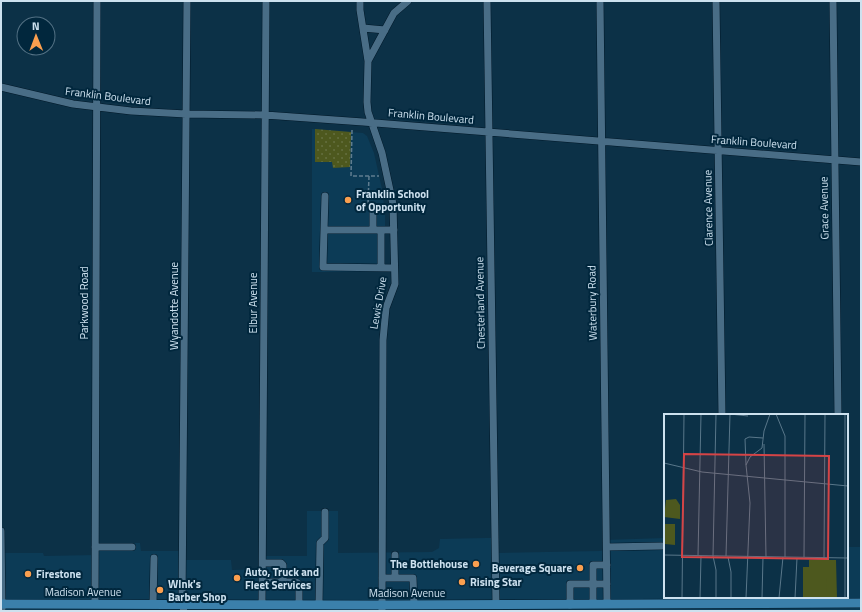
<svg xmlns="http://www.w3.org/2000/svg" width="862" height="612" viewBox="0 0 862 612" font-family="'Titillium Web',sans-serif">
<defs>
<pattern id="park-dots" width="8" height="8" patternUnits="userSpaceOnUse"><rect width="8" height="8" fill="#4d581e"/><path d="M2 2h.1M6 6h.1" fill="none" stroke="#65703f" stroke-width="1.8" stroke-linecap="round"/></pattern>
</defs>
<rect width="100%" height="100%" fill="#0c3147"/>
<path fill="#0c3b56" d="M312 129 363 133 367 136 374 153 382 189 385 215V272H312Z
M307 511H338V553L432 552 439 548 440 539 485 538H496L497 553 599 551 605 550 604 540 665 538V597H847V547H861V611H1V553H43L44 556 96 555V543H140L141 551H185V560H231L232 570 264 569V556H307Z"/>
<path fill="url(#park-dots)" d="M315 129 351 132 350 167 333 168 332 162H315Z"/>
<g fill="none" stroke-linecap="round" stroke-linejoin="round">
<defs>
<path id="minor" d="M360 1V10L368 61
M487 1 496 605
M600 1 607 604
M716 1 722 415
M833 1 838 415
M363 28 385 30
M1 87 73 104 131 111 186 114 265 115 363 122 861 162
M324 230 325 196
M373 230V209
M381 230V268
M394 230H324L323 267 394 268
M1 531 2 611
M95 547H132
M607 547 662 546
M395 555V578
M263 563H281L283 565V582
M382 578H413L414 605
M263 582H296L299 584V605
M95 604 97 1
M153 604 154 558
M593 604V565H607
M262 605 266 1
M319 605 320 543 325 538V512
M570 605V584H607
M184 611 182 605 187 1
M382 611 383 340 386 308 395 284 393 204 382 153 368 112 367 102 368 61 394 13 408 1"/>
<path id="major" d="M1 604 375 605 861 603"/>
</defs>
<use href="#minor" stroke="#001828" stroke-width="8"/>
<use href="#major" stroke="#001828" stroke-width="10"/>
<path stroke="#5f7d90" stroke-width="1.5" stroke-dasharray="4 2" stroke-linecap="butt" d="M352 130 351 176H379
M368 204 369 176
M379 205H385"/>
<use href="#minor" stroke="#496d86" stroke-width="7"/>
<use href="#major" stroke="#3b80ab" stroke-width="9"/>
</g>
<g fill="#fa9f4f" stroke="#01273d" stroke-width="1.5">
<circle cx="348" cy="200" r="4"/>
<circle cx="476" cy="564" r="4"/>
<circle cx="580" cy="568" r="4"/>
<circle cx="28" cy="574" r="4"/>
<circle cx="237" cy="578" r="4"/>
<circle cx="462" cy="582" r="4"/>
<circle cx="160" cy="590" r="4"/>
</g>
<g text-anchor="middle" stroke-width="4" stroke-linejoin="round" paint-order="stroke">
<g font-size="11" fill="#cde1ef" stroke="#01273d">
<text transform="translate(108 96) rotate(7)" y="4">Franklin Boulevard</text>
<text transform="translate(431 116) rotate(5)" y="4">Franklin Boulevard</text>
<text transform="translate(754 142) rotate(4)" y="4">Franklin Boulevard</text>
<text transform="translate(708 208) rotate(-91)" y="4">Clarence Avenue</text>
<text transform="translate(824 208) rotate(-91)" y="4">Grace Avenue</text>
<text transform="translate(84 303) rotate(-90)" y="4">Parkwood Road</text>
<text transform="translate(253 303) rotate(-90)" y="4">Elbur Avenue</text>
<text transform="translate(378 303) rotate(-80)" y="4">Lewis Drive</text>
<text transform="translate(480 303) rotate(-91)" y="4">Chesterland Avenue</text>
<text transform="translate(592 303) rotate(-91)" y="4">Waterbury Road</text>
<text transform="translate(174 306) rotate(-90)" y="4">Wyandotte Avenue</text>
<text x="83" y="596">Madison Avenue</text>
<text x="407" y="597">Madison Avenue</text>
</g>
<g font-size="11" font-weight="bold" fill="#cde1ef" stroke="#01273d" text-anchor="start">
<text x="356" y="198">Franklin School<tspan x="356" dy="13">of Opportunity</tspan></text>
<text x="468" y="568" text-anchor="end">The Bottlehouse</text>
<text x="572" y="572" text-anchor="end">Beverage Square</text>
<text x="245" y="576">Auto, Truck and<tspan x="245" dy="13">Fleet Services</tspan></text>
<text x="36" y="578">Firestone</text>
<text x="470" y="586">Rising Star</text>
<text x="168" y="588">WInk's<tspan x="168" dy="13">Barber Shop</tspan></text>
</g>
</g>
<g transform="translate(664 414)">
<rect width="184" height="184" fill="#0c3147"/>
<path d="M145 146H172L173 184H139V153H145Z" fill="#4d581e"/>
<path d="M12 85 16 91V105L0 103 2 86ZM1 110H11V131L1 130ZM163 164H171V179H162Z" fill="#4d581e"/>
<path fill="none" stroke="#59778a" stroke-width="1" d="M66 0 84 2M112 0 121 22V143M181 0V184M100 30 102 143M0 49 38 58 184 72M82 51 81 25 85 23 99 24M0 141 184 144M34 142 37 0M62 142 66 0M64 143 67 158V184M140 143 141 0M160 144 161 0M18 184 20 0M36 184 37 142M52 184V156L49 142 52 0M82 184 86 89 82 51 86 43 98 34 100 17 106 0M98 184 99 143M115 184 119 143M131 184 133 144"/>
<path fill="#d54446" fill-opacity="0.15" stroke="#d54446" stroke-width="2" d="M20 40 165 42 164 145 18 143Z"/>
<rect width="184" height="184" fill="none" stroke="#cde1ef" stroke-width="2"/>
</g>
<rect width="862" height="612" fill="none" stroke="#cde1ef" stroke-width="4"/>
<g transform="translate(36 36) rotate(359)"><circle r="19" fill="#01273d" stroke="#537184"/>
<path d="M0-3L7 15L0 10L-7 15Z" fill="#fa9f4f"/>
<text y="-6" font-size="11" font-weight="bold" text-anchor="middle" fill="#cde1ef">N</text>
</g>
</svg>
